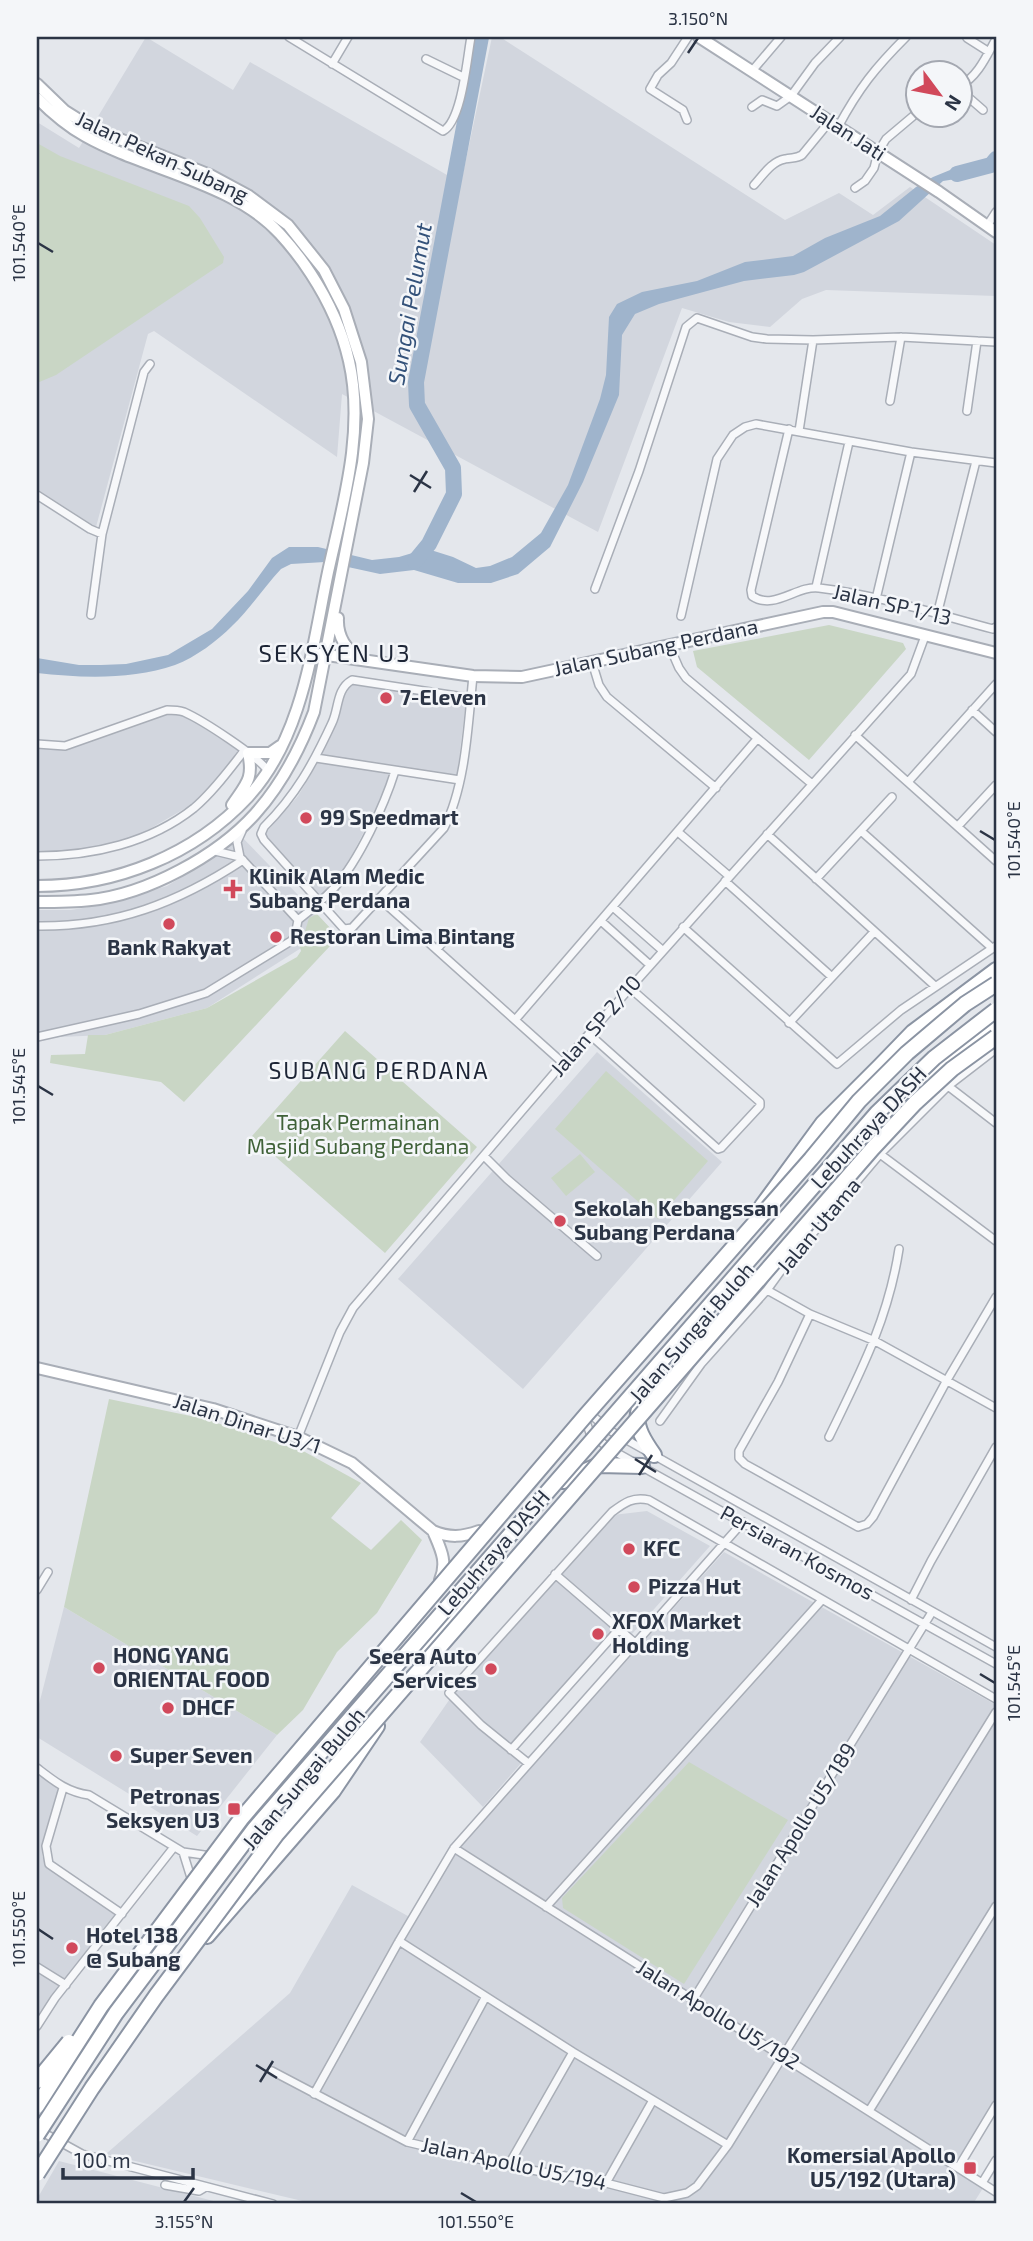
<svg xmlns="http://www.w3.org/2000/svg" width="1033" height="2241" viewBox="0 0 1033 2241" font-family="'Exo 2',sans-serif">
<rect width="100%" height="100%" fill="#e4e7ec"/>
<path fill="#d2d6de" d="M146 37 233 90 250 62 461 183 492 37H500L785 220 839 193 873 215 910 187 996 245V296L826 290 802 299 770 327 729 322 682 308 598 532 342 394 337 457 154 331 148 334 96 527 37 489V122L79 148Z
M353 683 466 701 457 776 392 766 386 789 353 853 335 882 320 897 265 834 298 796 317 764 339 717 345 690Z
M177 713 185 716 239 751 221 775 191 805 134 838 76 852 37 854V747L63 749 167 714Z
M239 834 331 929 207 1008 105 1035 37 1038V910H71L107 904 167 886 198 867Z
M597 1052 722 1162 523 1389 398 1279Z
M647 1511 710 1546 632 1634 620 1624 507 1750 522 1762 483 1807 420 1742 454 1693 613 1515Z
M724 1552 996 1705V2100L954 2169 983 2188 973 2204H315L106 2154 290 1993 352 1885 415 1920 455 1852Z
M64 1607 277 1735 197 1836 37 1737V1712Z
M37 1773 59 1789 43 1847 42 1856 47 1866 117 1914 37 2020Z
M59 2161 225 2204H37V2199Z"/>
<path fill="#c9d6c5" d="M37 143 60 156 189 206 200 218 224 257 223 263 56 375 37 383Z
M829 625 903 643 906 649 809 760 697 667 693 651Z
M317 914 331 929 330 946 184 1102 161 1082 50 1063 51 1055 85 1054 88 1035H105L207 1008 297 957 301 951 299 944 303 938 309 918Z
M345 1031 477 1147 385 1253 252 1136Z
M606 1071 708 1161 658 1219 555 1129Z
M580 1154 595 1172 566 1196 551 1178Z
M109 1399 205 1419 305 1452 361 1483 331 1518 371 1550 401 1520 422 1540 377 1613 337 1652 303 1710 277 1735 64 1607Z
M689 1762 788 1820 684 1984 563 1908 562 1898Z"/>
<path fill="#9fb4cc" d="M975 165V176L943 181 899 221 804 272 794 275 744 281 659 304 635 314 622 335 619 395 583 482 550 547 518 574 491 583H458L414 570 380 574 325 562 291 564 281 569C264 587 250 609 232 626 217 641 196 657 175 665 132 680 81 678 37 673V658L79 665H101L126 664 168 655 212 629 248 591 272 558 289 547H318L372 560 399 557 419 551H434L453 557 476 568 490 566 512 557 541 533 568 485 600 399 606 375 609 317 617 304 642 292 697 281 745 262 793 256 825 238 880 216 916 187 933 177 955 168Z"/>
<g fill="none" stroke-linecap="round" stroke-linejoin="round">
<path stroke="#9fb4cc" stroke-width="16" d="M957 174 991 165 996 159
M415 561 429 544 454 494 453 468 417 405 416 382 481 37"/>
<defs>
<path id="street" d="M289 37 443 131C462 121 467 58 471 37
M967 38 989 52
M426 59 463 77
M332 64 348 37
M752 71 781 37
M960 86C978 76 986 57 996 39
M960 90 983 110
M752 107 762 100 777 106 791 96 815 63 840 37
M687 120 683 110 650 89 658 75 671 63 688 37
M838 127C859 88 875 68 906 37
M754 185C763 175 772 161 785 159 792 157 796 159 802 155L830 121
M855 188 865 181 874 168 878 152 886 139 918 112
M987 226 996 212
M890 401 901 337
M967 411 977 341
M789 429 751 590 752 596C774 611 797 585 819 588 878 595 936 614 993 629L996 627
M799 431 813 340
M37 495 90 529 102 534
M816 587 849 442
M595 589 639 471 686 327 697 318 752 337 767 339 813 340 901 337 996 342
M876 599 911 452
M91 615 102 534 144 372 150 364
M937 615 976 461
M681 616 717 459 733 435 745 427 756 424 911 452 996 463
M669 645 679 668 686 678 812 784
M592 662 599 685 607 697 716 788
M470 698 352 680C336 689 339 709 332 723 313 764 296 795 264 827L261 834 264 840 344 929 352 928 444 828C466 785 468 724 473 676
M972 710 996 732
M855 735 996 861
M37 744 65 746 167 710C174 710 178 710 184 712 202 720 258 756 268 771
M316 758 460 780
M908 782 996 684
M958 826 996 785
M861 831 992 948
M678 832 729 876
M767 834 935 986
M212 852 215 851 240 857 298 920
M37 856C92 856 150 843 194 808 213 792 229 770 244 751
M240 857 237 842 242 831
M816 879 892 797
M725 881 832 977
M380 899 563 1063
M613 907 662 950
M298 920C311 910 323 900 335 887 359 860 384 806 395 771
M601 921 650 965
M37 926C115 927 178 903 243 860
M683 927 837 1064 901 1010 996 946
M437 949 444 941
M515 1020 757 739
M789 1023 874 932
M589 1034 718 1149 721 1148 760 1106V1102L630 988
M37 1037 139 1014 206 993 291 941 295 936 298 920
M948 1086 996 1123
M880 1154 996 1241
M484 1156 507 1179 597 1256
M767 1290 810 1314 875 1341 996 1408
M810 1314 778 1382 739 1451V1458L745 1464 858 1527 867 1524 873 1517 947 1380 996 1297
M586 1415 595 1418 609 1430 996 1647
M585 1419 590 1433 610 1449 996 1664
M660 1421 701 1364 767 1290 780 1272 880 1154 948 1086 996 1049
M298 1437 340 1332 353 1308 563 1063 911 674 925 636
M829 1437C860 1373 888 1320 899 1249
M555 1574 635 1643
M37 1590 48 1572
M911 1600 931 1561 996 1447
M511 1750 619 1629
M528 1763 481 1725 449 1693 612 1512C624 1503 633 1496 649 1500L996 1699
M37 1768C54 1781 67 1792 89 1795L183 1852 211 1856
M63 1788 46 1846 49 1864 122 1914
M454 1848 996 2192
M183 1852 192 1881
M546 1907 821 1601
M399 1941 573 2052 728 2145
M37 1967 66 1985
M693 2000 932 1612
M37 2026 55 1998 174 1847
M272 2071 407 2142 508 2166 606 2183 664 2198 687 2193 697 2186 728 2145 996 1712
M314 2094 399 1941 454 1848 743 1522
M869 2111 996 1906
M42 2132 82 2154 273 2204
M407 2142 485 1998
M508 2166 573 2052
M958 2168 996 2105
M606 2183 653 2100
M982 2183 996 2160
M165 2185 199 2191 204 2188"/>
<path id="secondary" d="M699 37 939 192 996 232
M37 84 65 111 92 128 210 175 249 196 288 225 324 270 344 309 361 362 368 419 363 463 314 712C300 749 282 784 255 814 217 856 147 894 91 900 73 902 54 902 37 902
M37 98C52 113 67 126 85 136 145 170 233 182 280 234 291 246 302 260 311 274 328 300 342 330 349 361 365 430 343 504 328 572 312 648 303 737 248 797 194 855 116 886 37 886
M338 618C337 636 346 651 362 659
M320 654 473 676 522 677 823 612H833L996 653
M232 805C246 784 254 779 248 753H270L280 746
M37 1368 213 1409 298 1437 352 1463 433 1531C450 1538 462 1537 479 1531
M433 1531C440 1548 448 1561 440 1580"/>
<path id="highway" d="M859 1144 978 1034 996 1022
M762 1206 823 1123 880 1066 913 1032 996 970
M651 1381C634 1416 631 1422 654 1455
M563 1481 599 1465 642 1466
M422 1660 470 1589
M207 1936 333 1791 377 1726"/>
</defs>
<use href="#street" stroke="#a9aeb7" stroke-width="10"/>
<use href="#secondary" stroke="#a9aeb7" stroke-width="14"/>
<use href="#highway" stroke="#8b94a3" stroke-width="18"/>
<use href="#street" stroke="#f7f8fa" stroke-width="7"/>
<use href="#secondary" stroke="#fff" stroke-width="10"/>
<use href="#highway" stroke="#fff" stroke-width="14"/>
<defs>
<path id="highway-bridge" d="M37 2081 69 2042
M37 2106 101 2006 241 1819 586 1415 811 1159 859 1101 907 1053 965 1004 996 984
M37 2135 116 2013 255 1828 877 1113 934 1058 996 1010
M37 2174 92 2088 156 1996 276 1835 873 1148 915 1103 952 1069 996 1037"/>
</defs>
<use href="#highway-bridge" stroke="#8b94a3" stroke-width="18" stroke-linecap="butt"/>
<use href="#highway-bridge" stroke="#fff" stroke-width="14"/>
</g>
<path fill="none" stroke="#2b3445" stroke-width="2.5" d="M688 53 698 38M38 243 53 252M410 475 431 488M414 492 427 471M980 831 995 840M38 1086 53 1095M635 1459 656 1472M639 1475 652 1455M980 1674 995 1683M38 1929 53 1939M256 2065 277 2078M260 2082 273 2061M461 2193 476 2202M184 2202 194 2188"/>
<g fill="#d1495b" stroke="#f4f6f9" stroke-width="2.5">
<circle cx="386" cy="698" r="7"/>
<circle cx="306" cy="818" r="7"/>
<path d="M229.5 878.5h7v7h7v7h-7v7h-7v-7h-7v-7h7z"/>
<circle cx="169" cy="924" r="7"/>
<circle cx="276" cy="937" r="7"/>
<circle cx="560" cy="1221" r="7"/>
<circle cx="629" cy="1549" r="7"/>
<circle cx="634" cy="1587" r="7"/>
<circle cx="598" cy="1634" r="7"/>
<circle cx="99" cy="1668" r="7"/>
<circle cx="491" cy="1669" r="7"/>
<circle cx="168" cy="1708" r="7"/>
<circle cx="116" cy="1756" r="7"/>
<rect x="227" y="1802" width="14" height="14" rx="3.5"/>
<circle cx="72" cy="1948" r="7"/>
<rect x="963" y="2161" width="14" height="14" rx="3.5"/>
</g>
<g text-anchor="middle" stroke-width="5" stroke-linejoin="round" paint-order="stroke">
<g font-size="21" fill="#2b3445" stroke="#f4f6f9">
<text transform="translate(848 133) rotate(33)" y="7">Jalan Jati</text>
<text transform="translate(162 157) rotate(25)" y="7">Jalan Pekan Subang</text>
<text transform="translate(892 605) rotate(13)" y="7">Jalan SP 1/13</text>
<text transform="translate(656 648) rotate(-12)" y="7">Jalan Subang Perdana</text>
<text transform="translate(596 1026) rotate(-49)" y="7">Jalan SP 2/10</text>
<text transform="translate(869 1128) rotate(-47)" y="7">Lebuhraya DASH</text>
<text transform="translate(819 1226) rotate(-50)" y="7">Jalan Utama</text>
<text transform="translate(692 1333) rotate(-49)" y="7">Jalan Sungai Buloh</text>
<text transform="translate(247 1424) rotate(18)" y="7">Jalan Dinar U3/1</text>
<text transform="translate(494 1553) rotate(-49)" y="7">Lebuhraya DASH</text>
<text transform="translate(797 1553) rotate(29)" y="7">Persiaran Kosmos</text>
<text transform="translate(304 1779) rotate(-50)" y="7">Jalan Sungai Buloh</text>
<text transform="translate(801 1825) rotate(-58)" y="7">Jalan Apollo U5/189</text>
<text transform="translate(718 2015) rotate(32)" y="7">Jalan Apollo U5/192</text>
<text transform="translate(514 2164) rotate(12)" y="7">Jalan Apollo U5/194</text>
</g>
<g font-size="21" font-weight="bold" fill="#2b3445" stroke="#f4f6f9" text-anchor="start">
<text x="400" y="705">7-Eleven</text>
<text x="320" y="825">99 Speedmart</text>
<text x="249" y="884">Klinik Alam Medic<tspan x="249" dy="24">Subang Perdana</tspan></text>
<text x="290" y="944">Restoran Lima Bintang</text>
<text x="169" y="955" text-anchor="middle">Bank Rakyat</text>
<text x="574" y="1216">Sekolah Kebangssan<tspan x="574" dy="24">Subang Perdana</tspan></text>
<text x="643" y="1556">KFC</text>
<text x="648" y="1594">Pizza Hut</text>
<text x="612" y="1629">XFOX Market<tspan x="612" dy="24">Holding</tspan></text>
<text x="113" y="1663">HONG YANG<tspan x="113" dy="24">ORIENTAL FOOD</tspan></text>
<text x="477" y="1664" text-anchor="end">Seera Auto<tspan x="477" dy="24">Services</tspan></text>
<text x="182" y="1715">DHCF</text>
<text x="130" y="1763">Super Seven</text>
<text x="220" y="1804" text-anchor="end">Petronas<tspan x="220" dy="24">Seksyen U3</tspan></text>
<text x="86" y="1943">Hotel 138<tspan x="86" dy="24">@ Subang</tspan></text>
<text x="956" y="2163" text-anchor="end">Komersial Apollo<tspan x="956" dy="24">U5/192 (Utara)</tspan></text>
</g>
<g font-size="21" fill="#3f6138" stroke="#f4f6f9">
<text x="358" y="1130">Tapak Permainan<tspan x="358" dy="24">Masjid Subang Perdana</tspan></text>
</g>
<g font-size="23" font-style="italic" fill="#34527a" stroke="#f4f6f9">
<text transform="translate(410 304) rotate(-80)" y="8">Sungai Pelumut</text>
</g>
<g font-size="23" letter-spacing="2" fill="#1d2536" stroke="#f4f6f9">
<text x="379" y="1079">SUBANG PERDANA</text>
</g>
<g font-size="24" letter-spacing="2" fill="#1d2536" stroke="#f4f6f9">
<text x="335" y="662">SEKSYEN U3</text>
</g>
</g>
<rect width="1033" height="2241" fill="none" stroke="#f4f6f9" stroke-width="77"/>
<g transform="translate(939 94) rotate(122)"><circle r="33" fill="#f4f6f9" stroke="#a4a8b1" stroke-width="2"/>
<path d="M0-5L12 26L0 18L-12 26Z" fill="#d1495b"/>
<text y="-10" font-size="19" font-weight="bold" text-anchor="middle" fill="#2b3445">N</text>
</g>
<path d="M63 2168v10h130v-10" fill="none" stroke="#2b3445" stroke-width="3.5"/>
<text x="74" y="2168" font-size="21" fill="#2b3445" stroke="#f4f6f9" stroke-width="5" paint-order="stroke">100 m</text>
<rect x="38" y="38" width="957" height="2164" fill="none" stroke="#2b3445" stroke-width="2.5"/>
<g font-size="18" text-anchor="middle" fill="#2b3445">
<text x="698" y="25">3.150°N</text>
<text transform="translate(19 243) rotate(-90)" y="6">101.540°E</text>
<text transform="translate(1014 840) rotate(-90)" y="6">101.540°E</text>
<text transform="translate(19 1086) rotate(-90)" y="6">101.545°E</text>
<text transform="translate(1014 1683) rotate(-90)" y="6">101.545°E</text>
<text transform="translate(19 1929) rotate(-90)" y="6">101.550°E</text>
<text x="184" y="2228">3.155°N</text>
<text x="476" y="2228">101.550°E</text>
</g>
</svg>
